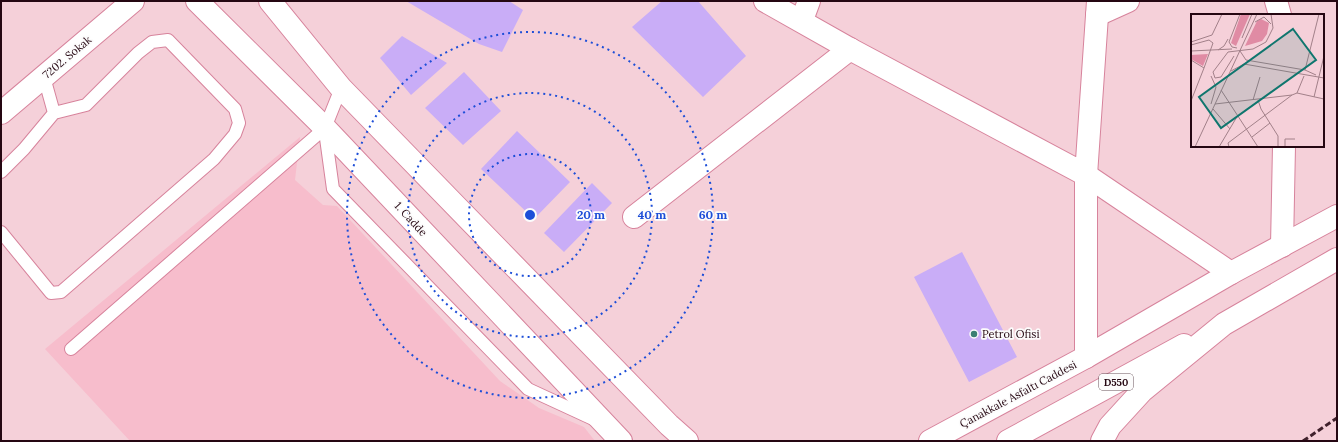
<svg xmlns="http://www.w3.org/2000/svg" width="1338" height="442" viewBox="0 0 1338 442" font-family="Lora,serif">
<rect width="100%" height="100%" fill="#f5d0d9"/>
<path fill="#f7bdcc" d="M300 137 295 180 323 205 337 206 500 381 539 408 584 427 595 441H130L45 349Z"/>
<path fill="#c9adf7" d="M406 1H509L523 10 502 52 479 44Z
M662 1H698L746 56 703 97 632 27Z
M402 36 447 63 411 95 380 58Z
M464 72 501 111 463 145 425 108Z
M517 131 570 182 534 219 481 169Z
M592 183 612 203 564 252 544 233Z
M962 252 1017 357 969 382 914 277Z"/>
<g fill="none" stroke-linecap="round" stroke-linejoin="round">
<defs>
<path id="lane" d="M44 77 54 113
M325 131 333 189 528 389 593 419
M1 172 24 149 54 113 86 105 138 53 152 42 168 40 235 109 239 123 235 134 214 159 61 292 51 293 1 232
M71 349 325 128 341 88"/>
<path id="street" d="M1276 1 1280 15
M1097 15 1128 1
M802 20 809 1
M1086 175 1231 273
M634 217 850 49
M1282 246 1284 146"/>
<path id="secondary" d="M197 1 325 128 621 441
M270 1 341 88 669 425 687 441
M765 1 850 49 1086 175
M1 113 133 1
M1086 357V175L1098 1"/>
<path id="highway" d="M930 441 1086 357 1231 273 1337 216
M1008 441 1184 345
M1102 441 1110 426 1142 391 1224 324 1337 259"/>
</defs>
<use href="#lane" stroke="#d7839c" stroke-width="14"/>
<use href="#street" stroke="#d7839c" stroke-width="24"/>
<use href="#secondary" stroke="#d7839c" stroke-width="24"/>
<use href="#highway" stroke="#d7839c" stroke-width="24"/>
<use href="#lane" stroke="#fff" stroke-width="12"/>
<use href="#street" stroke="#fff" stroke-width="22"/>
<use href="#secondary" stroke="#fff" stroke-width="22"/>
<use href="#highway" stroke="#fff" stroke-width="22"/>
<path stroke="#40212c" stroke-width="3" stroke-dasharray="6 3" stroke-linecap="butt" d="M1303 441 1337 418"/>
</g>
<g fill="none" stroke="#1d4ed8" stroke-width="2" stroke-dasharray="2 4">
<circle cx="530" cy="215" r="61"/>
<circle cx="530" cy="215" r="122"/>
<circle cx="530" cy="215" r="183"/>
</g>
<circle fill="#3b7f74" stroke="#fcfcfc" stroke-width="1.5" cx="974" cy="334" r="4"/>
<g text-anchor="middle" stroke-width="3.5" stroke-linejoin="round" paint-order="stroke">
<rect fill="#fcfcfc" stroke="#665058" stroke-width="1" x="1099" y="374" width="34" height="16" rx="3"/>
<g font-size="10" font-weight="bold" fill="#250712">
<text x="1116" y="386">D550</text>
</g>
<g font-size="11" fill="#250712" stroke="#fcfcfc">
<text transform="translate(67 57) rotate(-40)" y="4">7202. Sokak</text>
<text transform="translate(411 219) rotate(47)" y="4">1. Cadde</text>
<text transform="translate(1018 394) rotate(-28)" y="4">Çanakkale Asfaltı Caddesi</text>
</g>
<g font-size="11" fill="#250712" stroke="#fcfcfc" text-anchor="start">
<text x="982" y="338">Petrol Ofisi</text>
</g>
</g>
<g transform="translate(1191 14)">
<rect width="133" height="133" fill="#f5d0d9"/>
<path d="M50 0H59L45 32 40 29ZM70 5 78 9 76 20 71 27 54 32 66 7ZM17 40 12 52 0 45V41Z" fill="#e08ba4"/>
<path fill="none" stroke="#a28089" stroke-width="1" d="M64 8 73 3 80 10M51 24 61 0M0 28 21 21 31 0M0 31 18 26 22 29 13 54 0 46M46 34 41 33 38 28 49 0M27 36 33 32 37 25M0 37 41 35M49 37 55 46 114 56 125 61M43 42 30 63 24 64 22 58 37 38 62 35 75 28 82 14 80 0M114 56 128 0M40 57 53 50 133 64M20 62 25 73 20 90M30 76 67 133M106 79 133 85M123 83 133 42M62 86 69 63M67 86 70 95 87 122V133M0 87 13 54M24 90 101 81 106 79 113 62M22 95 39 115M61 123 79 109M4 133 66 0M28 133 47 101M38 133 37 129 101 81M94 133V125H104"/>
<path fill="#0f766e" fill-opacity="0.15" stroke="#0f766e" stroke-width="2" d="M102 15 125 46 30 114 8 83Z"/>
<rect width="133" height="133" fill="none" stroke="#250712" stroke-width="2"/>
</g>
<circle cx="530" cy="215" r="6" fill="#1d4ed8" stroke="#fcfcfc" stroke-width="2"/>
<g font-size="12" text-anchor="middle" font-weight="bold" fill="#1d4ed8" stroke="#fcfcfc" stroke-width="3.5" stroke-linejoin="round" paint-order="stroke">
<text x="591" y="219">20 m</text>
<text x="652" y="219">40 m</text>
<text x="713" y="219">60 m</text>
</g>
<rect width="1338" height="442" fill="none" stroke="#250712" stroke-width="4"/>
</svg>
